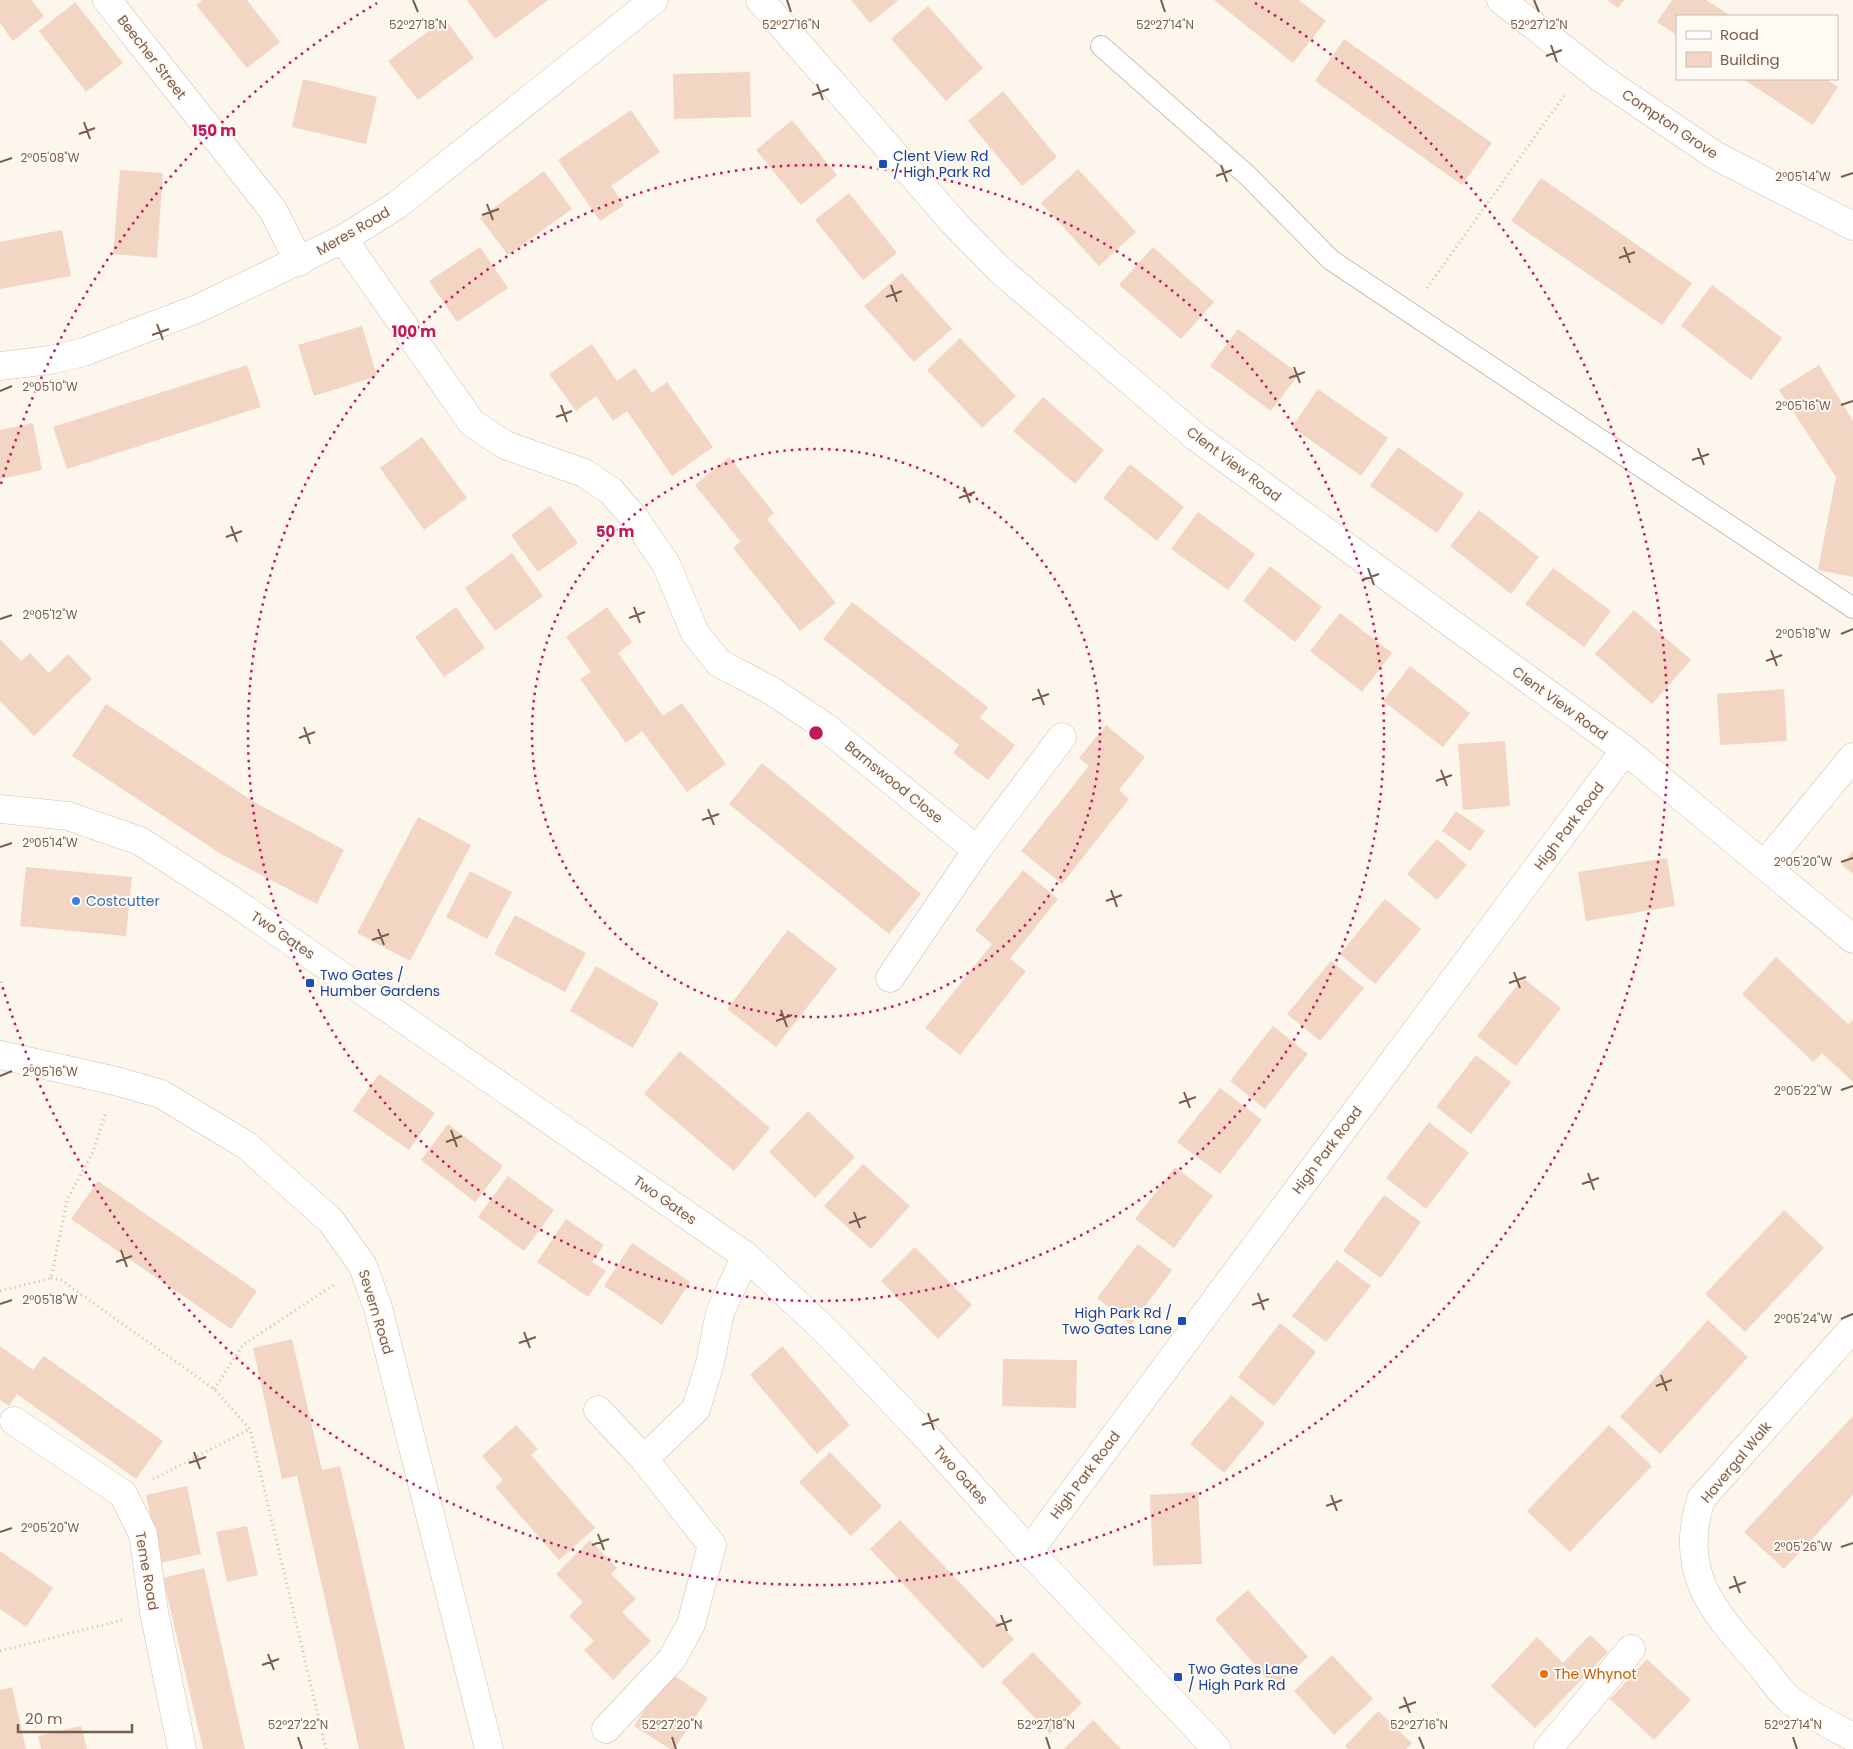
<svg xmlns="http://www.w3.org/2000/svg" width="1853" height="1749" viewBox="0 0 1853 1749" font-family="Poppins,sans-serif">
<rect width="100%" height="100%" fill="#fdf6ec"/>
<path fill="#f3d5c3" d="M0 0H31L44 16 13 41 0 23Z
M202 0H247L280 42 247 68 196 5Z
M467 0H548L495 39Z
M851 0H899L870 23Z
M1214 0H1299L1326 21 1293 63Z
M1607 0H1624L1618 8Z
M1672 0H1706L1731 16H1677V35L1657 22Z
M75 2 123 63 86 92 39 31Z
M928 6 983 68 946 101 891 39Z
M445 19 474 58 418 100 388 61Z
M1344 39 1492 143 1462 185 1315 81Z
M750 72 751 117 674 119 673 74Z
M303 79 377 97 366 144 292 127Z
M1743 79H1826L1838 87 1813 125Z
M1003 91 1057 157 1022 186 968 121Z
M631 110 660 152 611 186 624 205 600 221 558 160Z
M792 120 837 175 801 205 756 150Z
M1078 169 1136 232 1099 266 1041 203Z
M120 170 163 173 157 258 113 254Z
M544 171 572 209 508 255 480 218Z
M1541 178 1692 283 1662 325 1511 221Z
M849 193 897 253 863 280 815 220Z
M62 230 71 276 0 289V242Z
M480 247 508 288 457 322 429 281Z
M1153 247 1214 302 1181 339 1119 285Z
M902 273 952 329 914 362 864 306Z
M1712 285 1782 338 1751 380 1681 326Z
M362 326 377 376 314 396 298 345Z
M1238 329 1299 374 1271 411 1210 366Z
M960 338 1016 396 982 428 927 370Z
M592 344 617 381 635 368 652 393 667 382 713 447 672 476 627 411 613 421 596 396 576 411 549 374Z
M247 365 261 407 67 469 53 427Z
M1819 365 1853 421V577L1818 570 1836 477 1779 390Z
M1318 389 1388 438 1361 476 1292 427Z
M1043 397 1104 450 1075 484 1013 431Z
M33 423 42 470 0 479V430Z
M422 437 467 498 424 530 380 468Z
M1398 447 1464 494 1437 533 1370 486Z
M729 457 774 513 767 519 836 603 800 631 733 548 747 536 740 541 695 485Z
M1130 464 1184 507 1157 541 1103 498Z
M550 506 578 543 538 572 511 535Z
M1479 510 1539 557 1511 594 1450 546Z
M1198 512 1255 554 1228 590 1171 549Z
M512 553 543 596 495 631 465 588Z
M1270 566 1322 607 1295 642 1243 601Z
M1553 568 1611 611 1584 647 1525 604Z
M852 602 988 707 980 718 1015 745 988 780 953 753 959 745 823 639Z
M456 607 485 648 444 677 415 637Z
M607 607 632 642 618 653 663 716 682 703 726 764 687 792 642 731 626 743 580 679 591 672 566 637Z
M1634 610 1691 660 1652 704 1595 654Z
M1340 613 1392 653 1362 692 1310 651Z
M0 639 21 661 30 653 49 673 68 654 92 679 34 736 0 701Z
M1410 666 1470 713 1443 747 1383 701Z
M1784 689 1787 741 1720 745 1717 694Z
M106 704 254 802 344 850 317 904 221 854 72 756Z
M1106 725 1145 757 1119 790 1129 799 1062 884 1021 851 1089 766 1079 758Z
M1505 741 1510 806 1463 810 1458 744Z
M762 763 921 894 889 934 729 804Z
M1456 811 1485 831 1470 851 1442 831Z
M418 817 471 845 410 961 357 933Z
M1437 839 1467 865 1437 900 1407 874Z
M1853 851V874L1842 865Z
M1667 858 1675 906 1586 921 1578 872Z
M26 867 132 877 126 936 20 926Z
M1023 870 1058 899 1010 959 1026 971 960 1055 925 1028 992 944 975 930Z
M470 871 512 892 487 939 446 917Z
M1385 899 1421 929 1375 984 1340 954Z
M515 915 586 953 565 992 494 954Z
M788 930 837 969 776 1047 727 1009Z
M1776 957 1848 1024 1853 1020V1082L1822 1053 1813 1062 1742 994Z
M1331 961 1364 988 1320 1041 1287 1014Z
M596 966 659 1003 633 1048 570 1011Z
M1523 978 1561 1008 1516 1066 1477 1036Z
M1273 1026 1308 1054 1265 1109 1230 1081Z
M680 1051 770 1128 734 1171 644 1094Z
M1476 1055 1511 1082 1471 1134 1436 1107Z
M379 1074 435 1113 409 1150 353 1111Z
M1220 1088 1262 1120 1220 1174 1177 1142Z
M808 1111 855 1157 815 1198 769 1152Z
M1429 1122 1469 1153 1426 1209 1386 1178Z
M448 1124 503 1166 475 1202 421 1160Z
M863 1164 910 1206 871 1249 824 1206Z
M1175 1167 1213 1196 1174 1248 1135 1219Z
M508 1176 554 1210 524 1251 478 1217Z
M98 1181 257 1291 231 1329 71 1219Z
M1384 1195 1421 1222 1381 1278 1343 1251Z
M1784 1210 1824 1248 1745 1332 1705 1294Z
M566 1219 604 1245 592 1262 606 1271 588 1297 537 1262Z
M632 1243 690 1282 662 1325 604 1286Z
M1138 1244 1172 1270 1131 1325 1097 1298Z
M915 1247 972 1305 938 1339 881 1281Z
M1337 1260 1371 1286 1326 1342 1292 1316Z
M1708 1320 1748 1357 1660 1454 1620 1417Z
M1280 1323 1316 1352 1274 1406 1238 1377Z
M292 1339 322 1470 340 1466 405 1749H359L297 1476 282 1479 253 1348Z
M0 1346 33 1370 44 1356 163 1441 136 1479 17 1394 9 1406 0 1400Z
M782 1346 850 1425 817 1454 750 1375Z
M1003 1359 1077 1360 1076 1408 1002 1406Z
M1231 1395 1265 1423 1224 1473 1190 1444Z
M1853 1416V1495L1784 1569 1744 1532Z
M516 1425 538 1449 531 1455 595 1528 559 1560 495 1487 503 1480 482 1456Z
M1609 1425 1652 1466 1570 1552 1527 1511Z
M830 1452 882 1506 851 1536 799 1482Z
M187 1486 201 1554 160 1563 146 1495Z
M1198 1492 1202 1564 1153 1566 1150 1495Z
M900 1520 1014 1639 983 1669 870 1549Z
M247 1526 258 1575 227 1582 216 1532Z
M590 1540 617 1568 611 1574 636 1599 622 1612 651 1641 613 1680 584 1650 594 1641 569 1616 583 1602 556 1574Z
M0 1551 53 1588 26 1627 0 1609Z
M204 1568 245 1749H203L163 1578Z
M1248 1590 1308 1657 1274 1687 1215 1619Z
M1590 1635 1608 1652 1535 1728 1491 1686 1537 1637 1563 1663Z
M1033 1652 1082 1703 1050 1734 1001 1682Z
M1332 1655 1373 1699 1334 1735 1294 1691Z
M1647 1659 1691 1700 1654 1740 1610 1699Z
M669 1672 708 1698 674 1749H670L634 1726Z
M12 1687 26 1749H0V1690Z
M1378 1711 1412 1743 1406 1749H1348L1345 1746Z
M1093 1720 1121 1749H1064Z
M81 1726 87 1749H41L38 1736Z"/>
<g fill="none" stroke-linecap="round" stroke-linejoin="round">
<defs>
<path id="lane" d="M1101 46 1248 176 1331 260 1853 608"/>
<path id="street" d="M107 0 273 210 299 262
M760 0 954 223 1000 270 1196 437 1625 750 1853 939
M1501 0 1601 78 1716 156 1853 226
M343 239 472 423 505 445 584 473 611 491 635 519 666 564 695 633 719 663 772 691 824 726 977 850
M0 366 50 360 84 352 197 309 343 239 397 205 654 0
M1765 864 1853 757
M890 978 977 850 1062 737
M0 1055 116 1081 161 1094 246 1145 331 1221 363 1266 378 1308 489 1749
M1853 1328 1701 1499C1678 1573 1712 1610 1759 1663 1770 1676 1782 1696 1797 1705 1814 1717 1834 1727 1853 1737
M598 1410 644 1459 712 1545 691 1624 672 1659 606 1729
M14 1421 123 1494 143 1534 154 1612 182 1749
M644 1459 696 1409 710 1363 720 1312 746 1256
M1029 1551 1625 750
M1548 1749 1631 1649"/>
<path id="secondary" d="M0 809 68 816 140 841 230 899 746 1256 827 1332 922 1432 1029 1551 1217 1749"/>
</defs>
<use href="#lane" stroke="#d1beb0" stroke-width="22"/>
<use href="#street" stroke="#d1beb0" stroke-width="29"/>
<use href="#secondary" stroke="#d6c0b0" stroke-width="29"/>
<path stroke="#d9b8a5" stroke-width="3" stroke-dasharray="1 4" stroke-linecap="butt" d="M1427 288 1566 93
M51 1278 61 1280 214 1389 250 1429 326 1749
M0 1291 51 1278 67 1200 93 1152 106 1112
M214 1389 243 1345 335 1284
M153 1479 250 1429
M0 1651 122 1620"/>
<use href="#lane" stroke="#fff" stroke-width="20"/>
<use href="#street" stroke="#fff" stroke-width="28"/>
<use href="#secondary" stroke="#fff" stroke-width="28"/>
</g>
<path fill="none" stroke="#7a5c4d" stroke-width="2" d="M413 0 418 12M787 0 791 12M1161 0 1165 12M1534 0 1539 12M1551 45 1557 62M1546 56 1562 50M817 84 823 100M812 95 829 89M84 122 90 139M79 134 95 128M0 162 12 158M1221 165 1227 182M1216 176 1232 170M1841 177 1853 173M487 204 493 220M482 215 499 209M1624 247 1630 263M1619 258 1635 252M891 285 897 302M886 297 902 291M157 324 163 340M152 335 169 329M1294 367 1300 383M1289 378 1305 372M0 391 12 386M561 405 567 422M1841 405 1853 401M556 417 572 411M1698 448 1704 465M1692 460 1709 454M964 487 970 503M959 498 975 492M231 526 237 542M226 537 242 531M1368 568 1374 585M1362 580 1379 574M634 607 640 623M629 618 645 612M0 619 12 615M1841 634 1853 629M1771 650 1777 666M1766 661 1782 655M1038 689 1044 705M1032 700 1049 694M304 727 310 744M299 738 315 732M1441 770 1447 786M1436 781 1452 775M708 809 714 825M702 820 719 814M0 847 12 843M1841 862 1853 858M1111 890 1117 907M1106 901 1122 895M378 929 384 945M372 940 389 934M1514 972 1520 988M1509 983 1526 977M781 1010 787 1027M776 1021 792 1015M0 1076 12 1071M1841 1090 1853 1086M1184 1092 1190 1108M1179 1103 1196 1097M451 1130 457 1147M446 1142 462 1136M1588 1173 1594 1190M1582 1184 1599 1178M854 1212 860 1228M849 1223 866 1217M121 1250 127 1267M116 1262 132 1256M1258 1293 1264 1310M0 1304 12 1300M1252 1305 1269 1299M1841 1319 1853 1314M524 1332 530 1348M519 1343 536 1337M1661 1375 1667 1391M1656 1386 1672 1380M928 1413 934 1430M922 1425 939 1419M194 1452 200 1469M189 1463 206 1457M1331 1495 1337 1511M1326 1506 1342 1500M0 1532 12 1528M598 1534 604 1550M592 1545 609 1539M1841 1547 1853 1543M1734 1576 1740 1593M1729 1588 1746 1582M1001 1615 1007 1631M996 1626 1012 1620M268 1654 274 1670M262 1665 279 1659M1404 1697 1410 1713M1399 1708 1416 1702M298 1737 302 1749M672 1737 676 1749M1046 1737 1050 1749M1419 1737 1424 1749M1793 1737 1797 1749"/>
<g fill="none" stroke="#c2185b" stroke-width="2.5" stroke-dasharray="2.5 5">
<circle cx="816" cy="733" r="284"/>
<circle cx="816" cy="733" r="568"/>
<path d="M1 484A852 852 0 0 1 377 3M1255 3A852 852 0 1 1 1 982"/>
</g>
<g fill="#1a4fb4" stroke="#fffaf3" stroke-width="2">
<rect x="878" y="159" width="10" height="10" rx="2.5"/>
<rect x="305" y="978" width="10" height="10" rx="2.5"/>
<rect x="1177" y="1316" width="10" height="10" rx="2.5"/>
<rect x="1173" y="1672" width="10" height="10" rx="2.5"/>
</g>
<circle fill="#3f7fe0" stroke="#fffaf3" stroke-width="2" cx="76" cy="901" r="5"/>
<circle fill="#e8710a" stroke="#fffaf3" stroke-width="2" cx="1544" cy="1674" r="5"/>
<g text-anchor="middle" stroke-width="4" stroke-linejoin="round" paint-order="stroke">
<g font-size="14" fill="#7a5c4d" stroke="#fffaf3">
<text transform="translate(152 57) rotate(52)" y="5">Beecher Street</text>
<text transform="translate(1670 124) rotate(34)" y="5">Compton Grove</text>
<text transform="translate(353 231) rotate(-30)" y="5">Meres Road</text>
<text transform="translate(1234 464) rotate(37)" y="5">Clent View Road</text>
<text transform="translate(1560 703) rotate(36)" y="5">Clent View Road</text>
<text transform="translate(894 782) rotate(39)" y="5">Barnswood Close</text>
<text transform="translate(1569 826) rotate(-53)" y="5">High Park Road</text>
<text transform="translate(283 935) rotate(34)" y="5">Two Gates</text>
<text transform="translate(1327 1150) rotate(-53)" y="5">High Park Road</text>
<text transform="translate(665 1200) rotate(35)" y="5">Two Gates</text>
<text transform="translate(376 1312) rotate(73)" y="5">Severn Road</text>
<text transform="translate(1736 1462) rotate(-50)" y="5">Havergal Walk</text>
<text transform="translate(961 1475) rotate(48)" y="5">Two Gates</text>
<text transform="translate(1085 1475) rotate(-53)" y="5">High Park Road</text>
<text transform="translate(147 1571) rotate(80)" y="5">Teme Road</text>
</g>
<g font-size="14" fill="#164399" stroke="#fffaf3" text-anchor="start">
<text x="893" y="161">Clent View Rd<tspan x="893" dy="16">/ High Park Rd</tspan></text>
<text x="320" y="980">Two Gates /<tspan x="320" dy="16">Humber Gardens</tspan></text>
<text x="1172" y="1318" text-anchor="end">High Park Rd /<tspan x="1172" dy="16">Two Gates Lane</tspan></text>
<text x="1188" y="1674">Two Gates Lane<tspan x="1188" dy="16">/ High Park Rd</tspan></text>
</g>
<g font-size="14" fill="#366cbe" stroke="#fffaf3" text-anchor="start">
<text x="86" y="906">Costcutter</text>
</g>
<g font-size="14" fill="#c56008" stroke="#fffaf3" text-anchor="start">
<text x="1554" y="1679">The Whynot</text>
</g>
</g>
<g font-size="12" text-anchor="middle" fill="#7a5c4d" stroke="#fffaf3" stroke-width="4" stroke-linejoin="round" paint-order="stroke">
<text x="418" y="29">52°27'18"N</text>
<text x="791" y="29">52°27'16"N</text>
<text x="1165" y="29">52°27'14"N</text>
<text x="1539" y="29">52°27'12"N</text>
<text x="50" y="162">2°05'08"W</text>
<text x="1803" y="181">2°05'14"W</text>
<text x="50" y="391">2°05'10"W</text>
<text x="1803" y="410">2°05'16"W</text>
<text x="50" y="619">2°05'12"W</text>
<text x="1803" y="638">2°05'18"W</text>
<text x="50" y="847">2°05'14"W</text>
<text x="1803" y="866">2°05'20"W</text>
<text x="50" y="1076">2°05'16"W</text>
<text x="1803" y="1095">2°05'22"W</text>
<text x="50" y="1304">2°05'18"W</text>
<text x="1803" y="1323">2°05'24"W</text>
<text x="50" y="1532">2°05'20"W</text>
<text x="1803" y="1551">2°05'26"W</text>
<text x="298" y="1729">52°27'22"N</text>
<text x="672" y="1729">52°27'20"N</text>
<text x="1046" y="1729">52°27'18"N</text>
<text x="1419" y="1729">52°27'16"N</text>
<text x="1793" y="1729">52°27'14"N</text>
</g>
<circle cx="816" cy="733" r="8" fill="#c2185b" stroke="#fffaf3" stroke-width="2.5"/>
<g font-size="15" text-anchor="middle" font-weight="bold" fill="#c2185b" stroke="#fffaf3" stroke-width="4" stroke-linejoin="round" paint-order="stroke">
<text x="214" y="136">150 m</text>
<text x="414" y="337">100 m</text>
<text x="615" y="537">50 m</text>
</g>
<rect x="1676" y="15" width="162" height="65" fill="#fffaf3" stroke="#cabbb1"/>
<rect x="1686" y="31" width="25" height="8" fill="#ffffff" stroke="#cabbb1"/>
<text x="1720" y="40" font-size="15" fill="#7a5c4d">Road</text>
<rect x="1686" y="52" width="25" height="15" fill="#f3d5c3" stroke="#cabbb1"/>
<text x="1720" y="65" font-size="15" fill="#7a5c4d">Building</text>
<path d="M18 1724v8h114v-8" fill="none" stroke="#7a5c4d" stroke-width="2.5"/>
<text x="25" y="1724" font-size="15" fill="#7a5c4d" stroke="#fffaf3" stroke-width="4" paint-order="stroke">20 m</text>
</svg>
